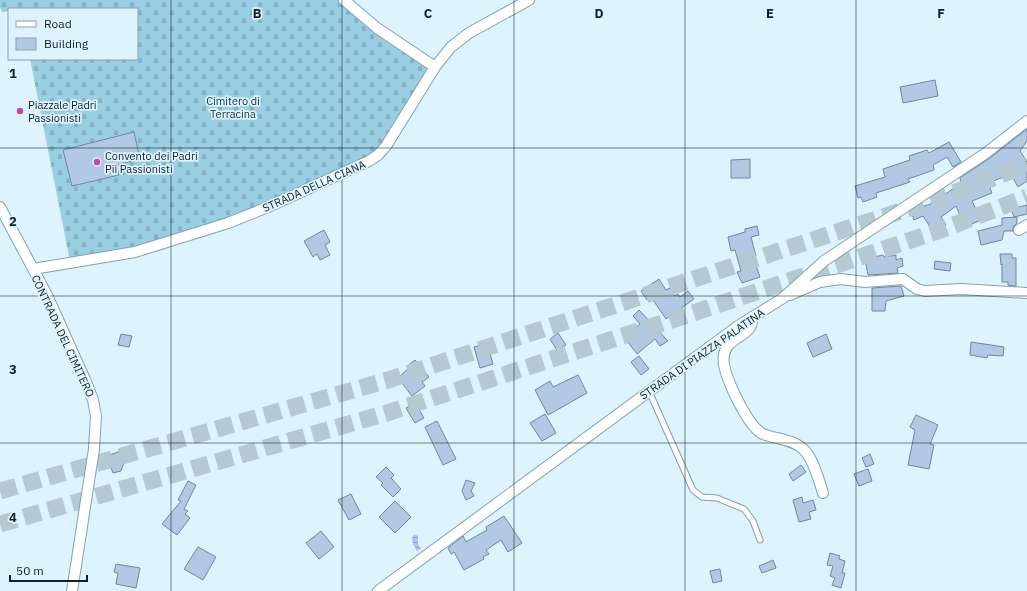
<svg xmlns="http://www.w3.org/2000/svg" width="1027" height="591" viewBox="0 0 1027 591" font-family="'IBM Plex Sans',sans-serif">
<defs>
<pattern id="cemetery-stones" width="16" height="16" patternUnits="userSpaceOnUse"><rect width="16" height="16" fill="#9acee3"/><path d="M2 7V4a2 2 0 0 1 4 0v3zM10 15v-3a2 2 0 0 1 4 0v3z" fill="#84b1c3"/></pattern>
<pattern id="water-rules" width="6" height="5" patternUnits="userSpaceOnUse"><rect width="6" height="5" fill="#b0c0f5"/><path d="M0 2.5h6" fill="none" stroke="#96a5d2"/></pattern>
</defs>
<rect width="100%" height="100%" fill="#ddf3fd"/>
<path fill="url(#cemetery-stones)" d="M0 0H339L428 68 378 154 247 220 159 251 101 263 71 266 30 59H137V9H9V11L2 12 0 7Z"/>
<path fill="url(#water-rules)" d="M414 534 418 536V544L421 549 417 551 413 544 412 538Z"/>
<path fill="#b1c9e2" stroke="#70879e" d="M935 80 938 96 903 103 900 87Z
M1027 129V141L1020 151 1027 162V181L1018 187 1011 174 988 183 992 193 972 201 981 220 965 227 956 206 941 217 946 225 944 227 946 230 937 237 923 216 914 220 911 211 933 203 961 183 960 178 990 158Z
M134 132 140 159 116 165 119 175 72 186 63 150Z
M949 142 961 162 953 167 947 157 933 165 934 170 908 179 910 182 876 193 877 197 863 202 861 197 858 198 855 186 885 177 883 169 910 160 909 156 927 150 929 153Z
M750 159V178H731V160Z
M1027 205V214L1014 217 1011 209Z
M1017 217V223L1013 227V231H1004L1002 240 981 245 978 231 1002 225V218Z
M757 226 759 235 751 237 756 256 753 257 760 277 742 283 737 272 741 271 735 250 731 251 728 237 745 232V229Z
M324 230 330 242 325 245 330 255 320 260 317 254 313 257 304 241Z
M1000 254H1012V258H1016V286L1008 285V282H1002V264L1001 265Z
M883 255 884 257 896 255V260L902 258 903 266 897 268 898 273 868 275 865 259Z
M935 261 951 263 950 271 934 269Z
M659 279 666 290 670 288 675 296 678 294 680 297 688 291 694 299 666 319 651 297 647 300 641 291Z
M901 286 904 296 886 301 885 311H872V288Z
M639 310 668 341 660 346 655 339 637 354 624 337 640 324 633 316Z
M558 333 566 345 557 350 550 339Z
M121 334 132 336 129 347 118 345Z
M826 334 832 349 813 357 807 343Z
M971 342 1004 347 1003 356 988 355 987 358 970 355Z
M487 343 493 364 480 368 474 347Z
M639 356 649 369 641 375 631 362Z
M415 360 429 377 422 382 425 386 412 396 398 378 409 368 407 366Z
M487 373 491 383 482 386 479 376Z
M578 375 587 393 548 415 535 390 550 381 553 387Z
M415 403 424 418 415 423 406 408Z
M545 414 556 433 542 441 530 423Z
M916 415 938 425 930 444 934 445 929 469 908 465 915 430 910 427Z
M437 421 456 459 443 465 425 427Z
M124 450 126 457 121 471 113 473 110 465 100 468 98 463 101 458Z
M870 454 874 464 866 467 862 458Z
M801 465 806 472 793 481 789 474Z
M386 467 394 475 391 478 401 489 393 497 381 485 383 483 376 477Z
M868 469 872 481 859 486 854 474Z
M466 480 475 483 471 491 474 496 466 500 462 491Z
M188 481 196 485 184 509 188 511 185 514 190 518 177 535 162 524 181 501 178 500Z
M351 494 361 514 349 520 338 500Z
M802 497 803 503 813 500 816 510 809 512 811 519 799 522 793 500Z
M395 501 411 517 395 533 379 517Z
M504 516 522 543 508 552 501 540 486 550 489 554 483 557 484 559 464 570 454 552 451 554 448 548 463 536 466 542 487 530 486 527Z
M321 531 334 547 319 559 306 543Z
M198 547 216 557 203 580 184 569Z
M830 553 840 556 839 559 845 561 842 573H845L841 588 832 585 835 578 830 576 833 566 827 565Z
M773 560 776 568 762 573 759 566Z
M116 564 140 568 136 588 116 584 118 573 114 572Z
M720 569 722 581 713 583 710 571Z"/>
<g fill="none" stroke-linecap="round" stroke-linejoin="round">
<path stroke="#b5c9d2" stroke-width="17" stroke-dasharray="17 8" stroke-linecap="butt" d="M0 491 388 380 943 197 1027 165
M0 524 387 413 696 312 941 230 1027 197"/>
<defs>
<path id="service" d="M649 391 693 490 702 497 717 498 744 509 753 521 760 540"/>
<path id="minor" d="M344 0 377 28 435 67
M0 207 47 295 87 384 93 400 96 416 94 449 72 591
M1019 230 1027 225
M33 269 135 252 228 223 268 207 369 161 378 155 386 146 435 67 451 47 469 33 529 0
M790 295 820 282 841 279 865 282 903 279 917 289 925 291 961 289 1027 293
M752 317C755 340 719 334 724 365 727 381 748 427 763 434 775 439 793 439 803 449 813 457 819 481 823 493
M378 591 738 326 783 298 824 261 986 153 1027 121"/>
</defs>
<use href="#service" stroke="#80a3b1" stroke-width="7"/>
<use href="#minor" stroke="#80a3b1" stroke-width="12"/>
<use href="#service" stroke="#fff" stroke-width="5"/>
<use href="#minor" stroke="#fff" stroke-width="10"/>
</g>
<path fill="none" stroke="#132126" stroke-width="1" stroke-opacity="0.55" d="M171 0V591M342 0V591M514 0V591M685 0V591M856 0V591M0 148H1027M0 296H1027M0 443H1027"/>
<g fill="#c14ba2" stroke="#ddf3fd" stroke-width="1.5">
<circle cx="20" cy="111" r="4"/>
<circle cx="97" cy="162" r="4"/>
</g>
<g text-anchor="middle" stroke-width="3.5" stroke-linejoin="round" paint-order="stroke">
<g font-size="11" fill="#0d2e39" stroke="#ddf3fd">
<text x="233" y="105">Cimitero di<tspan x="233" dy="13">Terracina</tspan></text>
</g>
<g font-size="11" fill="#132126" stroke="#ddf3fd" text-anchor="start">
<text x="28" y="109">Piazzale Padri<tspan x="28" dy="13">Passionisti</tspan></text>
<text x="105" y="160">Convento dei Padri<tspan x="105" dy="13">Pii Passionisti</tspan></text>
</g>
<g font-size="11" fill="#132126" stroke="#ddf3fd">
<text transform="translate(314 186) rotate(-24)" y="4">STRADA DELLA CIANA</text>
<text transform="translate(63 336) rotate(65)" y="4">CONTRADA DEL CIMITERO</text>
<text transform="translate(702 354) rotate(-35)" y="4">STRADA DI PIAZZA PALATINA</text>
</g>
</g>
<g font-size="13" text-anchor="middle" font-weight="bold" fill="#132126" stroke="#ddf3fd" stroke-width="3.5" stroke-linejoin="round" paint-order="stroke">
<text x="257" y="18">B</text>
<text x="428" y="18">C</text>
<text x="599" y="18">D</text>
<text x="770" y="18">E</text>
<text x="941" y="18">F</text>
<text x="13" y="78">1</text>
<text x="13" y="226">2</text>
<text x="13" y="374">3</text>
<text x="13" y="522">4</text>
</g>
<rect x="8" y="8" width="130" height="52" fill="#ddf3fd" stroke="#8c9fa7"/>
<rect x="16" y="21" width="20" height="6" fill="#ffffff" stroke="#8c9fa7"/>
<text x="44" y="28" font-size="12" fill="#132126">Road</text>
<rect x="16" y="38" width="20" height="12" fill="#b1c9e2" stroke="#8c9fa7"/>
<text x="44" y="48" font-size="12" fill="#132126">Building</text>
<path d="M10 575v6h77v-6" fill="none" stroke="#132126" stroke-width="2"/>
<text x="16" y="575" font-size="12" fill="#132126" stroke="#ddf3fd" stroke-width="3" paint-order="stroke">50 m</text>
</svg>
